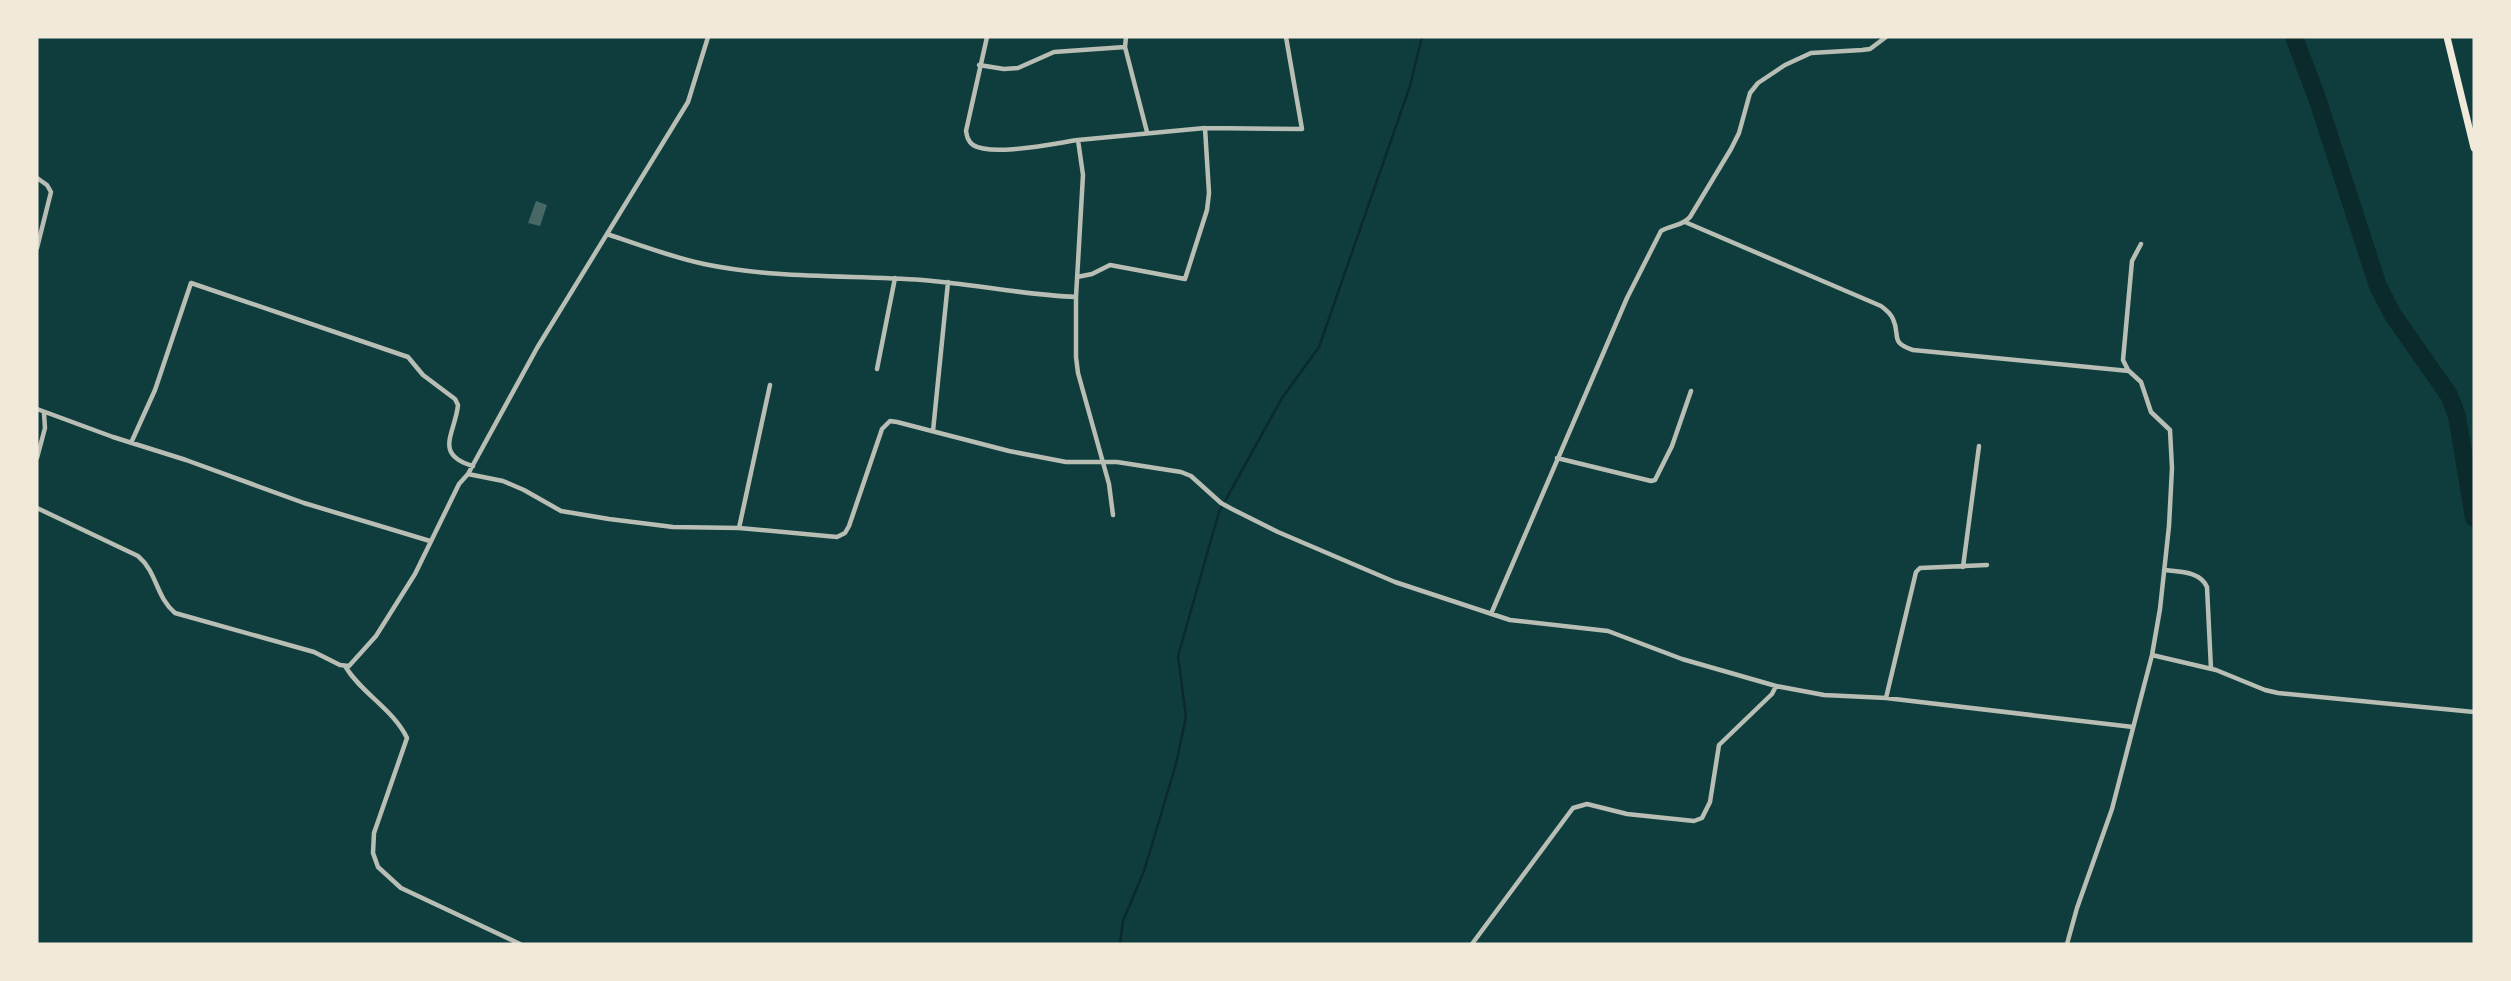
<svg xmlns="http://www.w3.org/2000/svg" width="2511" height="981" viewBox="0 0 2511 981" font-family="Montserrat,sans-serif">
<rect width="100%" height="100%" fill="#0f3d3e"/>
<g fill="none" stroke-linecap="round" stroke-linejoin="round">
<path stroke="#0a2a2b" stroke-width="2.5" d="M1120 944 1123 921 1144 871 1176 764 1186 717 1178 656 1219 512 1282 398 1319 347 1410 86 1422 37"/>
<path stroke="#0a2a2b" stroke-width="18" d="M2294 37 2317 98 2378 286 2393 315 2449 395 2457 416 2474 518"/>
</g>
<path fill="#486865" d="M536 201 547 205 540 226 528 223Z"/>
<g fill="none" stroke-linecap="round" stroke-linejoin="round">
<path stroke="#b8beb3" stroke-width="4.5" d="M987 37 966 131C967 137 968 141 973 145 992 157 1056 143 1078 140L1083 175 1076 297
M1125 47 1147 132
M979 65 1004 69 1018 68 1054 52 1125 47 1126 37
M1078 140 1205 128 1302 129 1286 37
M37 178 47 185 51 192 37 248
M1685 222 1881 306C1885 309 1891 314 1893 319 1901 336 1889 342 1913 350L2129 371 2141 382 2151 412 2170 430 2172 468 2169 526 2160 609 2152 655 2112 809 2077 908 2067 944
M607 234C639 245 671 257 704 264 776 279 850 275 922 280 974 284 1025 295 1076 297V357L1078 373 1109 484 1113 515
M1077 277 1092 274 1110 265 1185 279 1207 210 1209 193 1205 128
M877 369 895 278
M2128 370 2123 360 2132 261 2141 244
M37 409 113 437 186 460 304 503 430 541
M933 431 948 282
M131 443 155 390 191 283 408 357 423 375 455 399 458 405C455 434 433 454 473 466
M37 458 45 428 44 413
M1557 458 1651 481 1655 480 1672 446 1691 391
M468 474 503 481 524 490 561 511 609 519 673 527 739 528 837 537 845 533 849 526 882 429 890 421 897 422 1009 451 1066 462H1117L1181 472 1191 476 1221 503 1232 509 1278 532 1395 582 1510 620 1608 631 1682 659 1776 686 1824 695 1886 698 2133 727
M37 508 138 556C157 572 156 597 175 613L314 652 340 665 349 666 376 636 415 574 459 484 468 474 537 348 688 102 708 37
M739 528 770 385
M1963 567 1979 446
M2164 570C2180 572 2200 571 2207 587L2211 669
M1491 614 1627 298 1661 231C1672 225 1682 226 1690 217L1731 149 1739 133 1750 93 1758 83 1785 65 1811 53 1862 50 1870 49 1886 37
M2152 655 2216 670 2265 690 2278 693 2474 712
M345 666C361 693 393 709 407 738L374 833 373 853 378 867 401 888 520 944
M1886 698 1916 572 1920 568 1987 565
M1472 944 1573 808 1587 804 1627 814 1694 821 1702 818 1710 802 1719 745 1772 694 1776 686"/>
<path stroke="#f1e9da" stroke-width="7" d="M2447 37 2474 148"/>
</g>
<rect width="2511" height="981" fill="none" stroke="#f1e9da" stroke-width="77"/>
</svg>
